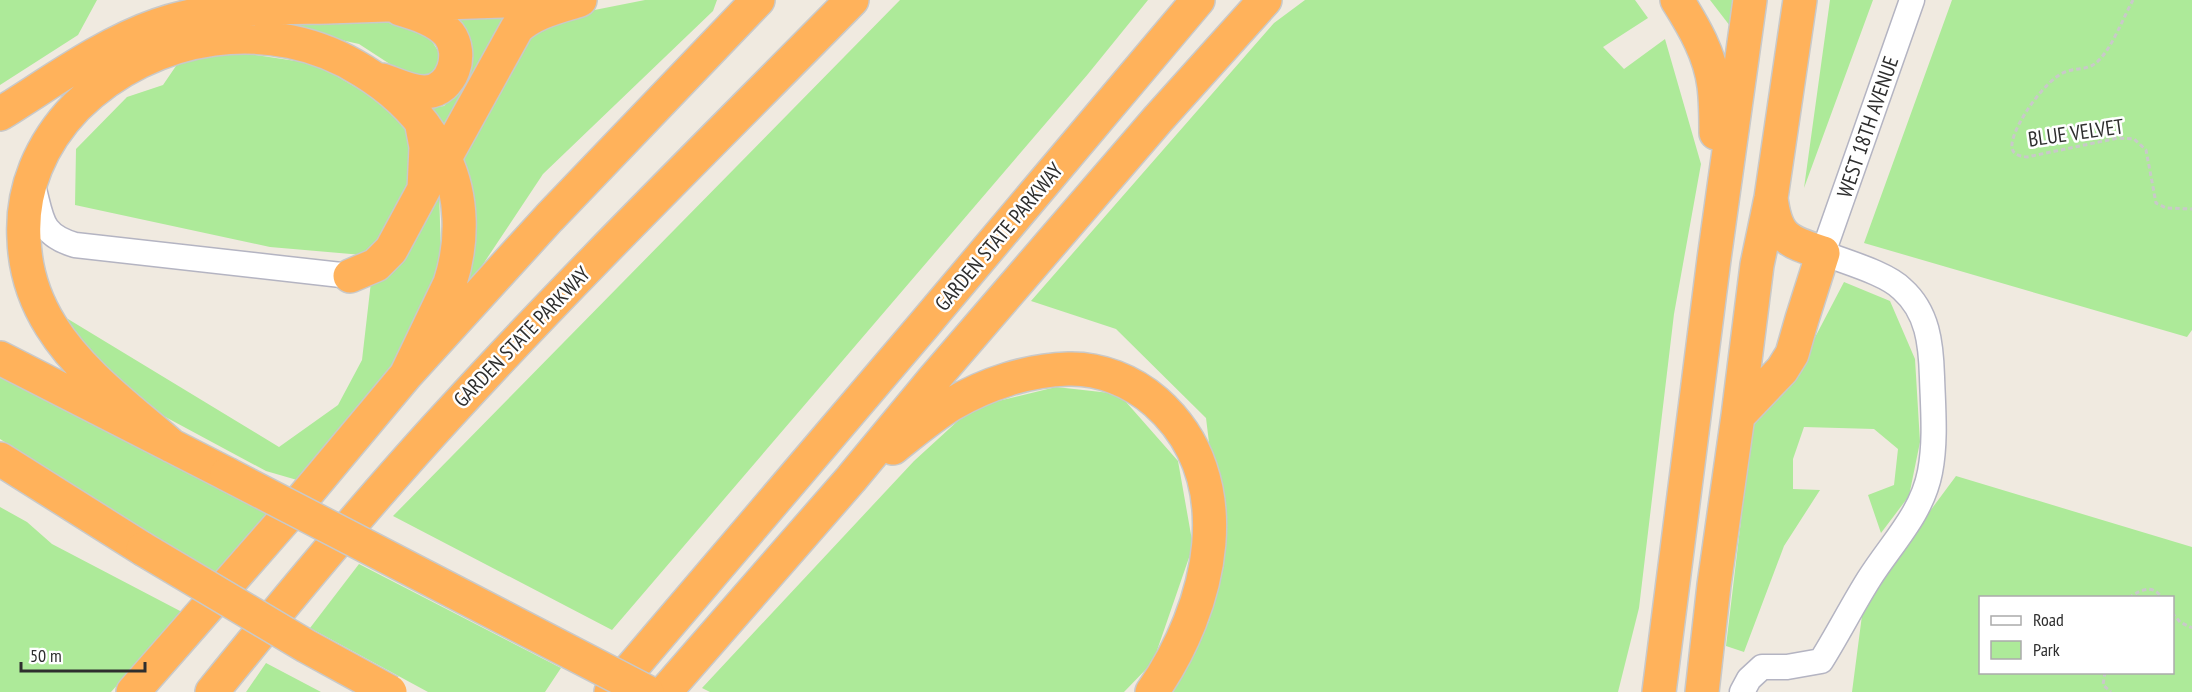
<svg xmlns="http://www.w3.org/2000/svg" width="2192" height="692" viewBox="0 0 2192 692" font-family="'PT Sans Narrow',sans-serif">
<rect width="100%" height="100%" fill="#f0eae0"/>
<path fill="#adea99" fill-rule="evenodd" d="M0 0H97L78 35 0 85Z
M645 0H717L713 11 543 174 452 311 454 158 521 40 549 19Z
M900 0H1148L1088 74 612 630 393 516Z
M1305 0H1635L1648 18 1603 47 1624 69 1665 39 1701 164 1674 314 1639 608 1618 692H1173L1209 621 1224 565 1206 418 1116 329 1031 301 1274 23Z
M1710 0H1733L1730 26Z
M1830 0H1873L1804 188Z
M1952 0H2192V330L2187 337 1864 243Z
M518 12 445 142 424 109 444 106 470 78 468 37 439 15Z
M340 18 402 23 428 35 440 54 436 77 416 81 359 44 278 26Z
M235 52 316 64 381 102 415 140 420 173 374 256 270 247 75 205 76 149 127 97 163 85 178 63Z
M439 191 441 253 428 304 396 360 297 480 266 471 132 399 67 332 68 319 279 447 338 405 362 360 371 282Z
M1844 282 1890 301 1915 359 1920 442 1909 496 1881 533 1868 495 1894 485 1898 449 1874 429 1804 427 1793 459V489L1820 490 1784 546 1744 652 1726 646 1754 411 1811 345Z
M0 375 268 514 219 577 0 439Z
M1056 387 1119 394 1178 461 1193 546 1153 662 1124 692H710L702 688 914 461 973 407Z
M1956 476 2192 547V692H1852L1864 600ZM1980 598H2172V672H1980Z
M0 507 27 522 52 544 182 612 111 692H0Z
M359 564 561 668 545 692H428L310 628Z
M266 663 321 692H246Z"/>
<g fill="none" stroke-linecap="round" stroke-linejoin="round">
<defs>
<path id="minor" d="M34 189C42 220 41 235 75 245L350 276
M1742 692 1749 679 1762 667H1787L1821 661C1838 634 1852 606 1869 579 1891 544 1922 514 1930 472 1936 441 1933 408 1932 377 1931 344 1928 312 1902 289 1886 273 1845 262 1823 253L1912 0"/>
<path id="highway" d="M1677 0C1694 27 1710 54 1714 86 1716 102 1716 118 1716 133
M382 80C395 84 412 93 426 92 453 90 464 54 449 34 437 20 417 14 400 9
M0 114C50 83 103 44 158 25 212 6 273 8 329 7 396 5 463 2 529 0
M445 158 517 28C534 12 558 7 580 0
M350 276 376 265 391 250 424 189 426 147 422 126
M0 358 227 474
M1738 416 1782 370 1792 354 1802 319 1823 253C1787 241 1776 238 1771 198
M172 446C130 409 81 374 51 326 34 299 25 270 24 239 21 189 41 143 76 107 151 32 272 13 363 71 389 87 413 108 430 134 435 142 441 150 445 159 463 197 463 243 450 283L406 375
M893 448C912 433 931 417 952 404 986 384 1028 370 1068 369 1100 368 1132 381 1156 402 1243 479 1211 608 1152 692
M0 459 143 549
M133 692 298 504 406 375 549 218 758 0
M212 692C289 597 366 504 449 414 579 272 717 137 852 0
M611 692 923 326 1198 0
M665 692 851 479 933 380 1158 119 1265 0
M1659 692 1714 259 1750 0
M1702 692 1714 585 1738 416 1757 265 1771 198 1800 0"/>
</defs>
<use href="#minor" stroke="#b4b4c2" stroke-width="27"/>
<use href="#highway" stroke="#c9c9c9" stroke-width="36"/>
<path stroke="#c9c9c9" stroke-width="3" stroke-dasharray="4.5 3" stroke-linecap="butt" d="M2133 0C2123 18 2113 46 2099 60 2089 71 2078 67 2065 72 2046 79 2014 124 2012 144 2011 154 2018 156 2027 157L2118 138 2134 139 2146 150 2156 203 2166 208 2192 209
M2129 598C2141 589 2153 584 2162 598
M2172 613 2180 622 2192 628
M2105 672 2103 685 2111 692"/>
<use href="#minor" stroke="#fff" stroke-width="24"/>
<use href="#highway" stroke="#ffb25b" stroke-width="33"/>
<defs>
<path id="highway-bridge" d="M227 474 647 692
M143 549 306 646 390 692"/>
</defs>
<use href="#highway-bridge" stroke="#c9c9c9" stroke-width="36" stroke-linecap="butt"/>
<use href="#highway-bridge" stroke="#ffb25b" stroke-width="33"/>
</g>
<g text-anchor="middle" stroke-width="5" stroke-linejoin="round" paint-order="stroke">
<g font-size="21" fill="#2e2e2e" stroke="#fff">
<text transform="translate(1868 127) rotate(-71)" y="7">WEST 18TH AVENUE</text>
<text transform="translate(2076 133) rotate(-8)" y="7">BLUE VELVET</text>
<text transform="translate(999 237) rotate(-50)" y="7">GARDEN STATE PARKWAY</text>
<text transform="translate(522 337) rotate(-46)" y="7">GARDEN STATE PARKWAY</text>
</g>
</g>
<rect x="1979" y="596" width="195" height="78" fill="#ffffff" stroke="#ababab" stroke-width="1.5"/>
<rect x="1991" y="616" width="30" height="9" fill="#ffffff" stroke="#ababab" stroke-width="1.5"/>
<text x="2033" y="626" font-size="18" fill="#2e2e2e">Road</text>
<rect x="1991" y="641" width="30" height="18" fill="#adea99" stroke="#ababab" stroke-width="1.5"/>
<text x="2033" y="656" font-size="18" fill="#2e2e2e">Park</text>
<path d="M21 662v9h124v-9" fill="none" stroke="#2e2e2e" stroke-width="3"/>
<text x="30" y="662" font-size="18" fill="#2e2e2e" stroke="#ffffff" stroke-width="4.5" paint-order="stroke">50 m</text>
</svg>
